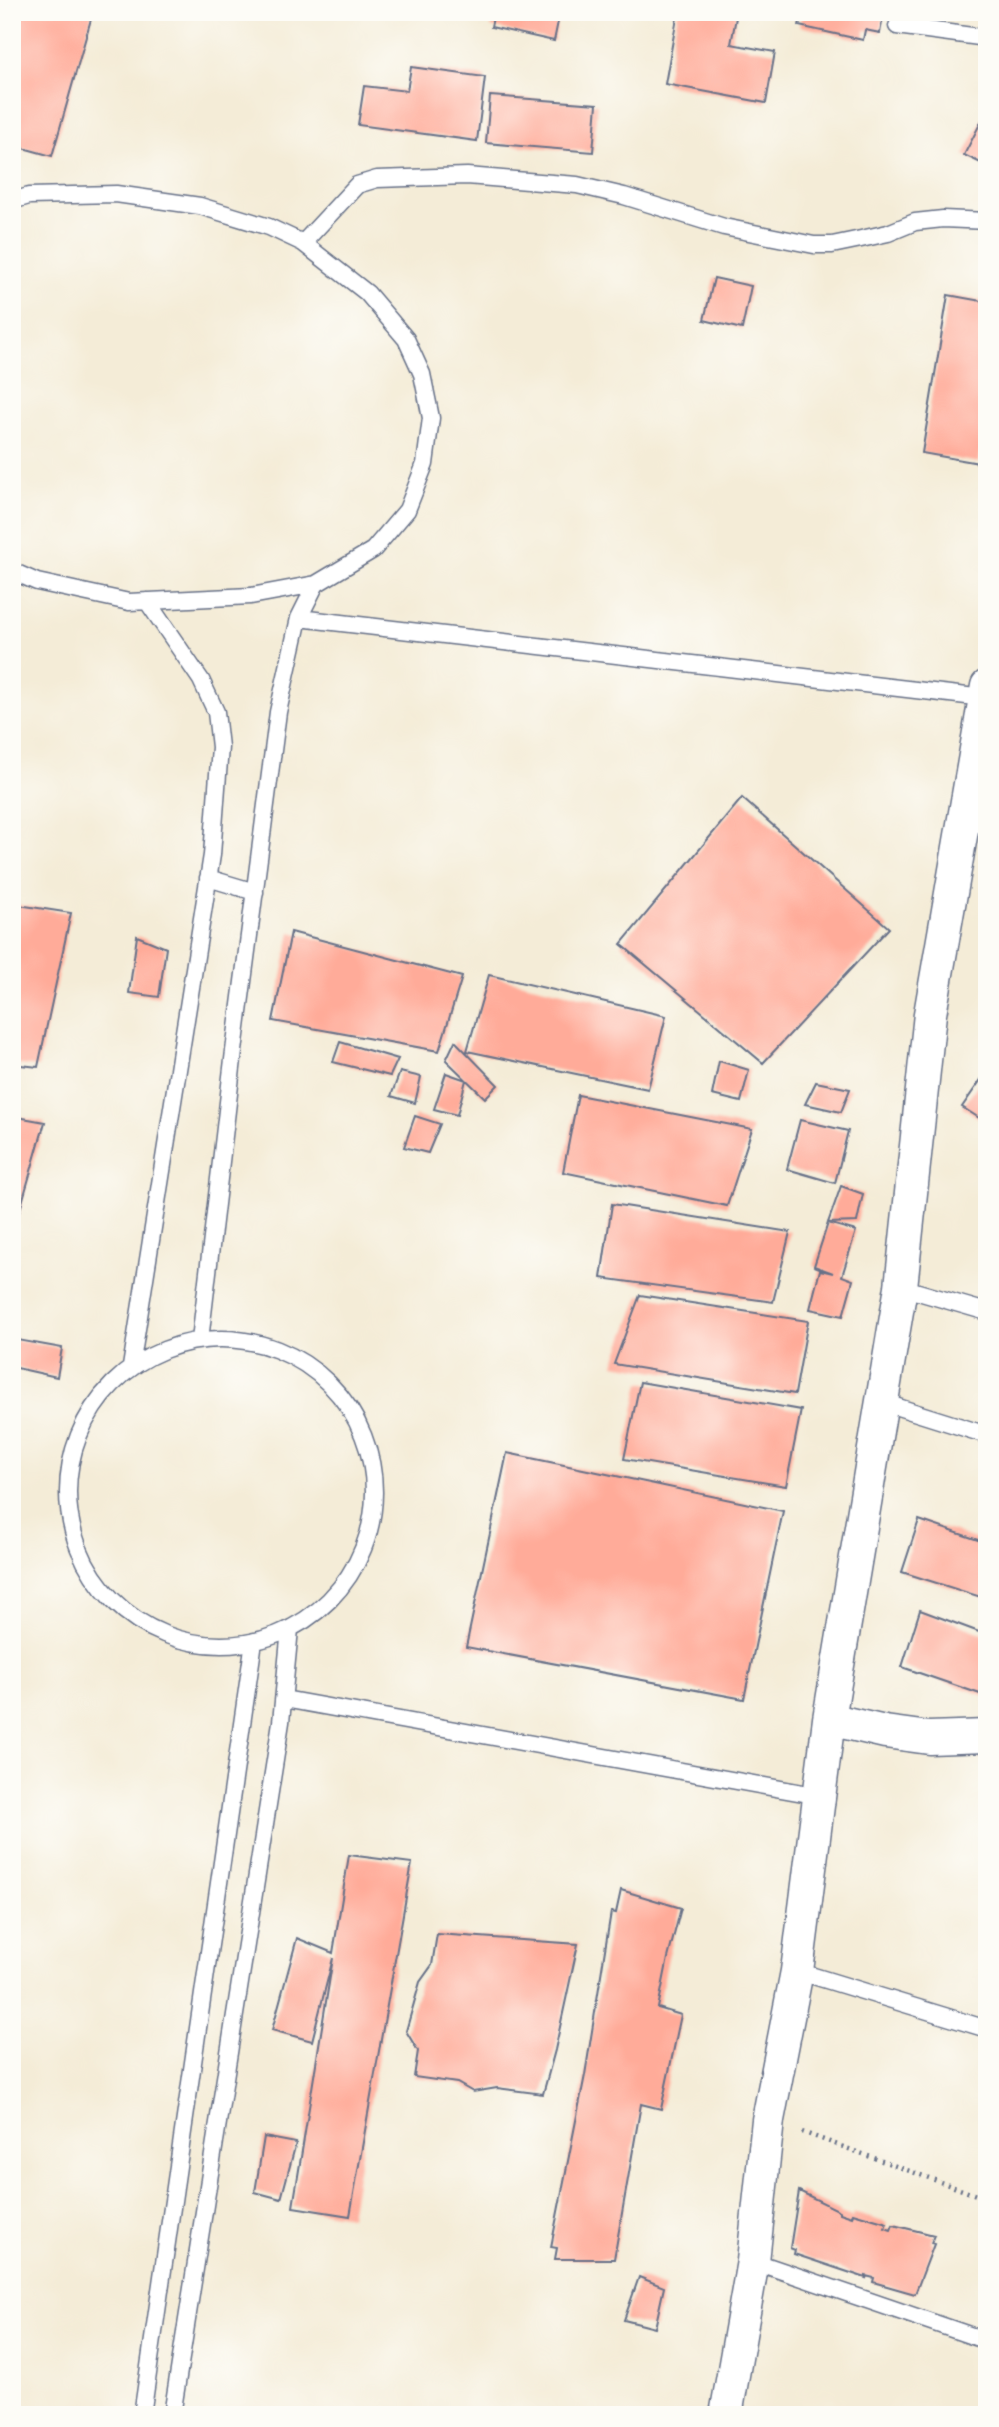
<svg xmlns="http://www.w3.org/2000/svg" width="999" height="2427" viewBox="0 0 999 2427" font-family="Delius,sans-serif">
<rect width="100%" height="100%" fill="#fdfcf7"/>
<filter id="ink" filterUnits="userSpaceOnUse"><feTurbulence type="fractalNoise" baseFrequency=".0143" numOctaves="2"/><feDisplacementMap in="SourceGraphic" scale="14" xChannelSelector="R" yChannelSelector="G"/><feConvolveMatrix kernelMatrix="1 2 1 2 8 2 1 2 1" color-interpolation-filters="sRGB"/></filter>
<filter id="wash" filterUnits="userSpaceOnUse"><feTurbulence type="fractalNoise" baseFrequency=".00686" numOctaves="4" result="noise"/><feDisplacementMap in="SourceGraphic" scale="28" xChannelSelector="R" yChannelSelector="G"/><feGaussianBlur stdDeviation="1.57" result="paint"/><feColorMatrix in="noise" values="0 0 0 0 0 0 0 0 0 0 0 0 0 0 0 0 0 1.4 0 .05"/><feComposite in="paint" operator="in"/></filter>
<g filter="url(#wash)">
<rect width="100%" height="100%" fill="#f4ecd7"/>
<g id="blocks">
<path fill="#ffab99" d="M12 12H93L52 156 12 145Z
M443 12H461L460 17Z
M494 12H560L554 41 491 27Z
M678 12H737L731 44 775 52 766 103 665 84Z
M802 12H884L880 33 865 30 863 40 799 26Z
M411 67 485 77 477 141 358 125 364 86 407 91Z
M490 96 597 104 593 152 486 143Z
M983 118 987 120V166L964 155Z
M714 278 751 286 742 329 704 320Z
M948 295 987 302V419L979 463 922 453Z
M742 798 889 928 763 1063 621 944Z
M12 904 71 913 38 1067 12 1064Z
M291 932 462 977 439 1051 273 1021Z
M137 936 166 948 159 997 129 993Z
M489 975 666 1016 648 1089 467 1051Z
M455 1041 498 1085 485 1098 446 1060Z
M340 1042 398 1059 390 1076 333 1062Z
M719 1061 749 1070 741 1102 712 1095Z
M987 1071V1123L962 1107Z
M400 1072 421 1077 415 1103 391 1096Z
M446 1073 466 1080 457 1115 434 1109Z
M816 1082 850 1089 841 1112 805 1104Z
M578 1095 752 1129 727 1206 563 1172Z
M12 1116 45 1122 13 1234H12Z
M415 1116 440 1124 428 1153 404 1147Z
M800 1120 848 1131 835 1183 787 1169Z
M841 1186 863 1194 857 1222 828 1223Z
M612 1204 790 1232 773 1302 601 1278Z
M828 1223 856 1231 842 1276 853 1280 843 1316 810 1309 820 1270 833 1273 814 1266Z
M640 1295 808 1321 795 1394 614 1364Z
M12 1339 62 1348 57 1377 12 1367Z
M640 1382 801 1410 786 1486 624 1459Z
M507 1453 783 1511 744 1699 466 1647Z
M919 1520 987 1543V1599L902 1572Z
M920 1610 987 1635 986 1696 902 1667Z
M349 1855 412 1863 350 2216 293 2207 333 1958 312 2041 272 2030 297 1938 333 1953Z
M621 1890 681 1908 668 1958 658 2008 681 2015 661 2109 641 2104 614 2259H555L557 2248 551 2247 585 2075 611 1912 616 1913Z
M437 1934 578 1944 555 2050 543 2094 497 2088 473 2092 457 2083 414 2077 418 2051 406 2031 420 1982 432 1965Z
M264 2137 296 2143 281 2199 255 2192Z
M799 2191 840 2211V2213L852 2217 853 2213 887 2223 885 2228 891 2230 893 2225 934 2235 931 2243 934 2244 915 2294 873 2282 874 2278 866 2276V2278L794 2254 795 2250 790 2248Z
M639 2277 664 2287 655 2328 624 2320Z"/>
</g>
</g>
<g filter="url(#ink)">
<use href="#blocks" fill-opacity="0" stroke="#677188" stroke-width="2"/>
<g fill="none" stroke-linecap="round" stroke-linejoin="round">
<defs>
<path id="service" d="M897 26 987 38
M12 201 29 196 116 194 200 206 269 227 303 243 367 293 406 339 422 374 431 418 425 464 407 510 373 550 316 584 251 596 129 602 37 582 12 571
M303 243 357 185 377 179 467 176 577 185 624 196 724 227 814 245H832L861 239 888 233 915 222 943 219 987 221
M299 618 984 698
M208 878 255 892
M901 1287 987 1312
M68 1492a153 153 0 1 1 306 0a153 153 0 1 1-306 0Z
M200 1340 234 1051 278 712 299 618 316 584
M131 1367 212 855 220 747 216 712 201 680 147 601
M882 1402 987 1435
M284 1699 820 1796
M797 1971 987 2029
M753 2261 987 2341
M142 2415 254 1641
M172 2415 281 1722 290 1629"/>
<path id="minor" d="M829 1719 885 1732 929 1738 987 1736
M726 2415 753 2261 768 2120 797 1971 829 1719 901 1287 930 1014 987 686"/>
</defs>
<use href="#service" stroke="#677188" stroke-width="19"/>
<use href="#minor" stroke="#677188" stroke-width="35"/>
<path stroke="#677188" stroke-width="4.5" stroke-dasharray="2 5" stroke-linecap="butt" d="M802 2132 987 2199"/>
<use href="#service" stroke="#fff" stroke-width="16"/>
<use href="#minor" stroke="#fff" stroke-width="32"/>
</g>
</g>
<rect width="999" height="2427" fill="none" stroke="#fdfcf7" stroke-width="42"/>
</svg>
